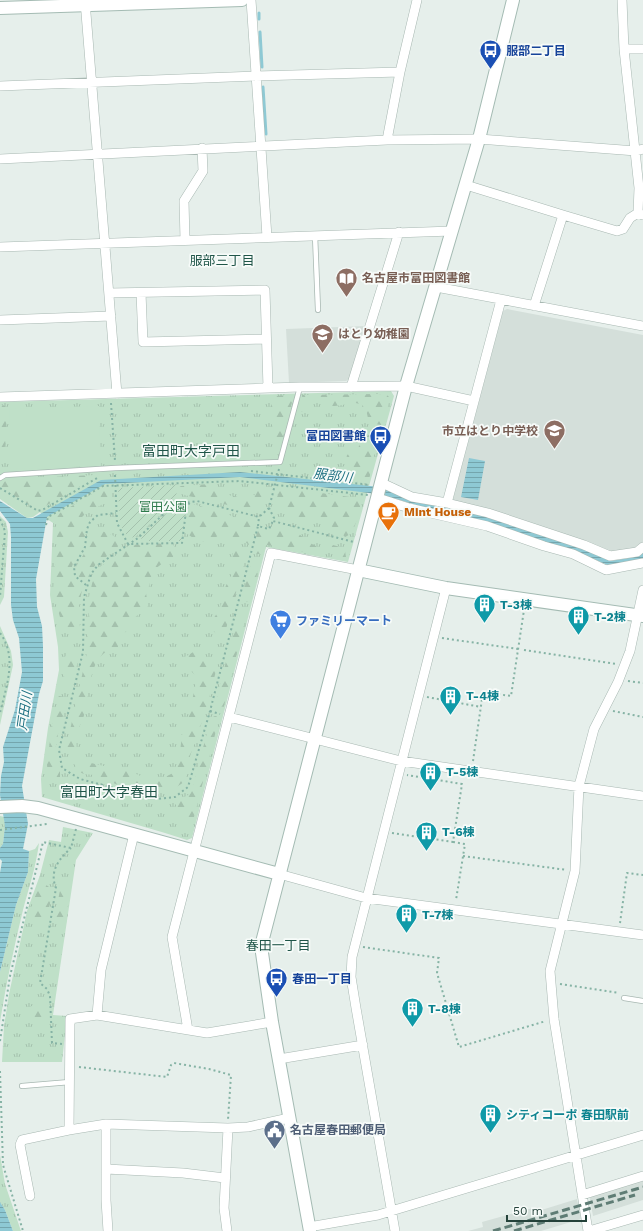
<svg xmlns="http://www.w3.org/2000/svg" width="643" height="1231" viewBox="0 0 643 1231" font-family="'Work Sans','Noto Sans JP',sans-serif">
<defs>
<pattern id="grass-tufts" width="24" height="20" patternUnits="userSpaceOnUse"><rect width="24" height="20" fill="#bfe0c8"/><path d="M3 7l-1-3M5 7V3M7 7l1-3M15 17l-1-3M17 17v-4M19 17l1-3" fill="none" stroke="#a4c1ad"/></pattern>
<pattern id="forest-firs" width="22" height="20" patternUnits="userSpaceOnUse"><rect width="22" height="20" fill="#bfe0c8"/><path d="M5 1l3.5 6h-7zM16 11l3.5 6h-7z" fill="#a4c1ad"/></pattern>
<pattern id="garden-furrows" width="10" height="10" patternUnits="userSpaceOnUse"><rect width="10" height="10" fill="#bfe0c8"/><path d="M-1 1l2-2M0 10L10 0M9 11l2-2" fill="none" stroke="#a4c1ad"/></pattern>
<pattern id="water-rules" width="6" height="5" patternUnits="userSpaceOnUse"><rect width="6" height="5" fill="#8ec9d4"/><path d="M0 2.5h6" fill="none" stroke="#74a5ad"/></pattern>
</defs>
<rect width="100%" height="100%" fill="#e6efeb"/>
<path fill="#d4dfda" d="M507 309 643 335V542L631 551 611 554 455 502 453 499 503 311Z
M367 326 351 378 346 381 289 383 286 329Z
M643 1179V1200L593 1216 590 1199 592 1194Z
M577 1199 581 1219 541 1231H468L483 1227 482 1222 533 1208 535 1212Z"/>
<path fill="url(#grass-tufts)" d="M391 391 394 396 348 562 266 547 192 838 187 840 165 833 42 797 41 779 48 728 59 670 58 647 50 595 53 523 44 517 40 512 33 517 27 518 0 499V402Z
M0 516 6 522 8 532 4 597 0 605Z
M0 626 11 651 13 665 0 725Z
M0 816 4 817 5 826 3 844 0 848Z
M63 827 93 833 76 860 53 1015 67 1016 62 1062H2L4 1026 9 994 27 911 40 875 49 840 61 842Z
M39 843C36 867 29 887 23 910 14 947 6 984 0 1022V972L16 905 28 872 29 851 35 849Z
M0 1155 5 1184 21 1231H13L5 1210 0 1202Z"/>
<path fill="url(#forest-firs)" d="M378 394 387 395 390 398 384 422 381 425 369 423 366 409C356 397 344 407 333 406 326 405 321 398 312 401 306 403 306 408 302 412L297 409 303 395Z
M287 395 292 402 281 445 279 448 275 450 273 448 271 399 275 396Z
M0 404 5 406C7 422 8 446 0 461Z
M375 432 378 437 369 480 361 482 331 477 329 475 332 471 345 466 347 455 358 448 363 438Z
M95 475 96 477 42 508 31 506 0 487V484L9 479Z
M210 484 216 487 224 494 247 499 253 497 260 487H266L269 490C268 500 261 508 251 509 241 511 220 502 209 499 199 497 187 498 179 492L178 488 181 486Z
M104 487H112V499L85 514 82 517V522L87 525C85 532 85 540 83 547 79 557 68 564 73 575 75 581 80 582 83 587 81 593 78 611 78 616 79 624 83 630 76 636L70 635 64 631 53 593 57 539 56 519 60 513Z
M285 488 357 498 361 504C358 513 356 533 345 537 332 521 310 519 290 519L276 505 278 492Z
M193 504 249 521 255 526 249 545 239 537C232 540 228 538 222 534L206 542 196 540 186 533 187 515Z
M94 527C102 533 115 532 119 543L117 549 96 564 85 581 78 576 76 567 87 549 88 530Z
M279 527 297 532 308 542 316 546 318 550 315 553H309L267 545 263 554H257L254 548 258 530 260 529 272 531Z
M172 543 175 548 173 558C165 562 156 566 152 574 150 581 150 586 146 593L148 606 133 619 128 630 118 638V647C113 652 106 650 102 655 90 666 88 696 85 711 84 719 78 727 77 735 75 741 78 747 75 753H69L66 750 67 744 88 648V625L90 619 87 606 94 575 100 567 130 545Z
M333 545 340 547 345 551 346 557 340 558 330 552V548Z
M240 546 244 549 245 560 226 629 223 634 218 635 212 630 209 624C219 613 223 602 225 588 226 584 230 580 231 576 232 567 231 557 234 549Z
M252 561 259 565 250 601 243 603 242 597Z
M239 621 244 624 224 706 218 708 215 704 236 623Z
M74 649 78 652C78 662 77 675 67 680 57 671 63 653 74 649Z
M195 651 203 652 210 663 218 660V663L206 710 190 756 186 778 184 782 172 790 156 794 140 786 118 785 95 775 84 774 77 771 74 763 81 758 91 763 134 773 145 778 159 780 173 773 179 761 182 735 187 723 196 683V676L183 663V658Z
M59 696 64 697 66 706 60 723 54 757 60 772V777L51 779 48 776 47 765 52 724 58 710 57 699Z
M215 716 218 717 219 719 194 817 188 823 183 820 175 803 191 793 211 718Z
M45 884 53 890 46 921H38L31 917 30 911 38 888 41 885Z
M68 887 70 891 66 924 65 927 61 928 54 922 60 890Z
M28 1013a9 9 0 1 1 18 0a9 9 0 1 1-18 0Z"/>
<path fill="url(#garden-furrows)" d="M176 485 177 502 168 508 135 537 128 538 120 524 118 488Z
M186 505 182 541H143L141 538C153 525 168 508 186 505Z"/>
<path fill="#bfe0c8" d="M99 406 101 466 10 469 9 409Z"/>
<path fill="url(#water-rules)" d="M469 458 485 461 478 500 461 497Z
M240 472 389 488 487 516 546 537 582 548 610 561 635 557 643 552V558L637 561 610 566 575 551 389 497 369 493 240 477 105 484 47 517 36 579 37 607 42 626 43 646V681L39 694 22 786 28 824 23 849 29 851 28 872 16 905 0 972V873L2 861 0 859V848L3 844 5 826 0 795 1 776 4 762 3 747 15 710 22 672 19 638 13 620 11 605V537L10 524 0 511V501L27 518H33L101 480Z
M0 1202 5 1210 13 1231H0Z"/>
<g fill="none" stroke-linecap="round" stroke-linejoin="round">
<path stroke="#8ec9d4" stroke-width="3" d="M259 13V19
M260 32 262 67
M263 87 266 134"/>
<defs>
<path id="lane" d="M315 235 318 310
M0 478 5 475 115 468 280 462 300 387
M624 998 643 1001
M22 1086 70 1082"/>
<path id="street" d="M251 0 267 237
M622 0 624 49 639 188 638 213
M85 1 117 394
M624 49H643
M0 86 256 76 400 72
M387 140 400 72 417 0
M0 159 387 140 479 139 636 151 643 149
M466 185 563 215
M185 240 184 201 203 171 202 148
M0 247 452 231
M436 287 643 326
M109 293 265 290 268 388
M141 293 143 342 266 339
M534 306 563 215 617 231 623 229 630 218 638 213 643 215
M0 320 111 316
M351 387 399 232
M0 397 300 387 406 386 474 401
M382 483 412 497 447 503 488 513 584 545 610 556 637 552 643 547
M378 498 409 508 487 526 544 546 573 554 606 570 643 563
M447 503 501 300
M229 717 401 761 643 796
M279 874 366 898 643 935
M97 1015 101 970 134 834
M188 1030 172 937 271 553 358 570
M279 1059 363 1045
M106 1124 228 1128 248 1127 289 1118
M106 1169 183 1173 225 1178
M582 1195 643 1176
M30 1196 20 1145 22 1140 69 1130
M309 1227 378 1215 643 1135
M108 1231 106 1200V1124L69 1130 70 1019 97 1015 207 1033 272 1022
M227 1231 224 1208 228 1128
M395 1231 356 1008 351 977 352 957 446 588
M588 1231 554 1019 550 971 575 871 579 786 594 729 618 682 630 651 643 590
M589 1231 643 1215"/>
<path id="secondary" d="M0 8 242 0
M358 570 446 588 643 616
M0 807 22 806 38 808 279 874
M310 1231 272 1022 261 946 406 386 479 139 513 0"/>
</defs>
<use href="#lane" stroke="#a8b8b2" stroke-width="6"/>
<use href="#street" stroke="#a8b8b2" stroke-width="10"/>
<use href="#secondary" stroke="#a4bbb3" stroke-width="14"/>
<path stroke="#86b3a5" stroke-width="2" stroke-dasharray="2 3" stroke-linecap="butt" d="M111 403 115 461
M279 469 269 508 274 518 273 521 354 542
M251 471 370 485
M115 475 117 523 128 544 182 543 186 511 190 501
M0 488 38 511 44 509 99 477
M269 508 259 517 197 501 179 504 170 508 138 538 98 565 91 574 84 597 83 652 59 750 62 768 80 779 157 799 175 797 188 787 210 711 258 526 269 529 273 521
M0 519 5 531 0 597
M46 525 48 517 103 486 240 481 368 495
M258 526 259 517
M86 585 75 576 74 567 85 547 87 529 90 522 98 515 116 513
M0 633C18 657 6 687 0 713
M442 638 518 649
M524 650 616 664
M628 681 643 683
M427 697 481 707
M210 711 220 714
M613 711 643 717
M473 761 483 692 511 696 524 610
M0 830 47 824
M392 833 453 842 462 784 407 775
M453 842 465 844 456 900
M463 856 567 870
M620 923 627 873 643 875
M363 947 439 958 437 973 459 1047 546 1021
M560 984 619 993
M0 1041 10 976 43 842 71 848 76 829
M62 1044 52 1043 50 996 47 989 40 983 56 888C49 871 59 859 71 848
M79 1067 167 1077 171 1065 174 1063 209 1069 231 1075 228 1120
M0 1071 3 1165 23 1231"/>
<use href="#lane" stroke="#fff" stroke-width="4.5"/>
<use href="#street" stroke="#fff" stroke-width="9"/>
<use href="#secondary" stroke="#fff" stroke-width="12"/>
<path stroke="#5f7d75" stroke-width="3" stroke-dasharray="8 4" stroke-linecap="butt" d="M493 1231 643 1187
M514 1231 635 1195"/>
</g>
<defs>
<symbol id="bus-pin" viewBox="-11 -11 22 30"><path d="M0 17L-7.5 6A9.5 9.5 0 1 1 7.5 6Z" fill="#1a4fb4" stroke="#f7fbf9"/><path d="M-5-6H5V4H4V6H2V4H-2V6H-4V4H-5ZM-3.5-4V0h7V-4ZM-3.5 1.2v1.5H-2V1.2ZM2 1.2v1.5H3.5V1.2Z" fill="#fff"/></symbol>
<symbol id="library-pin" viewBox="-11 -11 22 30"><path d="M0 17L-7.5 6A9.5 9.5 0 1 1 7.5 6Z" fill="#8d6e63" stroke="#f7fbf9"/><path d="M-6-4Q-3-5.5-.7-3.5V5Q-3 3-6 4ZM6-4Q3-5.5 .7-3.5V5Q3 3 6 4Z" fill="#fff"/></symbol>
<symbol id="school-pin" viewBox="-11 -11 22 30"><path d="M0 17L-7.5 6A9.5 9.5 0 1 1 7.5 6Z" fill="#8d6e63" stroke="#f7fbf9"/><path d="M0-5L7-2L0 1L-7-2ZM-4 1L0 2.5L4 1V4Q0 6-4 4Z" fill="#fff"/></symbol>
<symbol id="cafe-pin" viewBox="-11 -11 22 30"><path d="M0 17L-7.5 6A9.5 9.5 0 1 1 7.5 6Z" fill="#e8710a" stroke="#f7fbf9"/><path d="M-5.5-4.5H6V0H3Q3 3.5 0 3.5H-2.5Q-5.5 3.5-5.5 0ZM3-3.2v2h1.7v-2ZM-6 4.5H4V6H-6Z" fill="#fff"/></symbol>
<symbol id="building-pin" viewBox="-11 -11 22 30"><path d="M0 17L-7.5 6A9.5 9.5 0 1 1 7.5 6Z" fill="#0f9aa8" stroke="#f7fbf9"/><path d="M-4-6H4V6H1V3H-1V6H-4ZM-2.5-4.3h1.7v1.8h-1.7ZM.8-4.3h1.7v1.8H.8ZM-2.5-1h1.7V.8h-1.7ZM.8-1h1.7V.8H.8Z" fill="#fff"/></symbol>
<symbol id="supermarket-pin" viewBox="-11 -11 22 30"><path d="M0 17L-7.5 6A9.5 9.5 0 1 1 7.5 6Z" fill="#3f7fe0" stroke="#f7fbf9"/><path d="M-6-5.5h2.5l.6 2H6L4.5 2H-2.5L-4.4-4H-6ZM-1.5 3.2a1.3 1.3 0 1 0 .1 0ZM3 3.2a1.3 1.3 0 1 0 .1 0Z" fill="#fff"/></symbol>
<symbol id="civic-pin" viewBox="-11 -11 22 30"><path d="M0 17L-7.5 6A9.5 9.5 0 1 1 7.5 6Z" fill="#5c6f8a" stroke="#f7fbf9"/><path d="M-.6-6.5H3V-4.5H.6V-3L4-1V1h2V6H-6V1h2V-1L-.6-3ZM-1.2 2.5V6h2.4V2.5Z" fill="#fff"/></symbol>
</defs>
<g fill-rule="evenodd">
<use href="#bus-pin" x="478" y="38" width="25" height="34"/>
<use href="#library-pin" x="334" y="266" width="25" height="34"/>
<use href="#school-pin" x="310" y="322" width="25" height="34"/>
<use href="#school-pin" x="542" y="418" width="25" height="34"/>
<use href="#bus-pin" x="368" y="424" width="25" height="34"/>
<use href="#cafe-pin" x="376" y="500" width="25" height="34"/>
<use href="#building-pin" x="472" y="592" width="25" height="34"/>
<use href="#building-pin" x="566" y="604" width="25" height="34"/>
<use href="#supermarket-pin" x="268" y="608" width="25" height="34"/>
<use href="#building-pin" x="438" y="684" width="25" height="34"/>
<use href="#building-pin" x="418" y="760" width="25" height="34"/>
<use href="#building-pin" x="414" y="820" width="25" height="34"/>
<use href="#building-pin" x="394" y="902" width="25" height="34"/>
<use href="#bus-pin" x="264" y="966" width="25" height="34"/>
<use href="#building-pin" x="400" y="996" width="25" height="34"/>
<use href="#building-pin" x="478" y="1102" width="25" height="34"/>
<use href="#civic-pin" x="262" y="1118" width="25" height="34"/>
</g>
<g text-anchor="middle" stroke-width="3.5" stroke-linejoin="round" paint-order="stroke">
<g font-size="12" font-weight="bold" fill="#164399" stroke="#f7fbf9" text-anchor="start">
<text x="506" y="55">服部二丁目</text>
<text x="366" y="440" text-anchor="end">富田図書館</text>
<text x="292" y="983">春田一丁目</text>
</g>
<g font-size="12" font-weight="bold" fill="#785e54" stroke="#f7fbf9" text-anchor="start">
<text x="362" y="282">名古屋市富田図書館</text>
<text x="338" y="338">はとり幼稚園</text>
<text x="538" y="435" text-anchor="end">市立はとり中学校</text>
</g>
<g font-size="12" fill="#2d7a4b" stroke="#f7fbf9">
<text x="163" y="511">富田公園</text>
</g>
<g font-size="12" font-weight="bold" fill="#c56008" stroke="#f7fbf9" text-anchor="start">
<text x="404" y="516">Mint House</text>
</g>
<g font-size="12" font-weight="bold" fill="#0d838f" stroke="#f7fbf9" text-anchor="start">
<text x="500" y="609">T-3棟</text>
<text x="594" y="621">T-2棟</text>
<text x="466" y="700">T-4棟</text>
<text x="446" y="776">T-5棟</text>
<text x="442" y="836">T-6棟</text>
<text x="422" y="919">T-7棟</text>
<text x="428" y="1013">T-8棟</text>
<text x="506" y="1119">シティコーポ 春田駅前</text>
</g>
<g font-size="12" font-weight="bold" fill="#366cbe" stroke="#f7fbf9" text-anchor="start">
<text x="296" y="625">ファミリーマート</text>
</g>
<g font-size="12" font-weight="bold" fill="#4e5e75" stroke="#f7fbf9" text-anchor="start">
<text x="290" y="1134">名古屋春田郵便局</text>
</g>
<g font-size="13" fill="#1f5548" stroke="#f7fbf9">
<text x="222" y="265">服部三丁目</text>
<text x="278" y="950">春田一丁目</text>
</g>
<g font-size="13" font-style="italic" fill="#1c6f80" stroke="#f7fbf9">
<text transform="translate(333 475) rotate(7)" y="5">服部川</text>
<text transform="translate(24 711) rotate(-82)" y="5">戸田川</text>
</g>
<g font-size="14" fill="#1f5548" stroke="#f7fbf9">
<text x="191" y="456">富田町大字戸田</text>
<text x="109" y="797">富田町大字春田</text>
</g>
</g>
<path d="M507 1215v6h79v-6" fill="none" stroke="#24423a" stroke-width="2"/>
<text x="513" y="1215" font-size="12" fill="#24423a" stroke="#f7fbf9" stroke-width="3" paint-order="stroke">50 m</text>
</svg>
